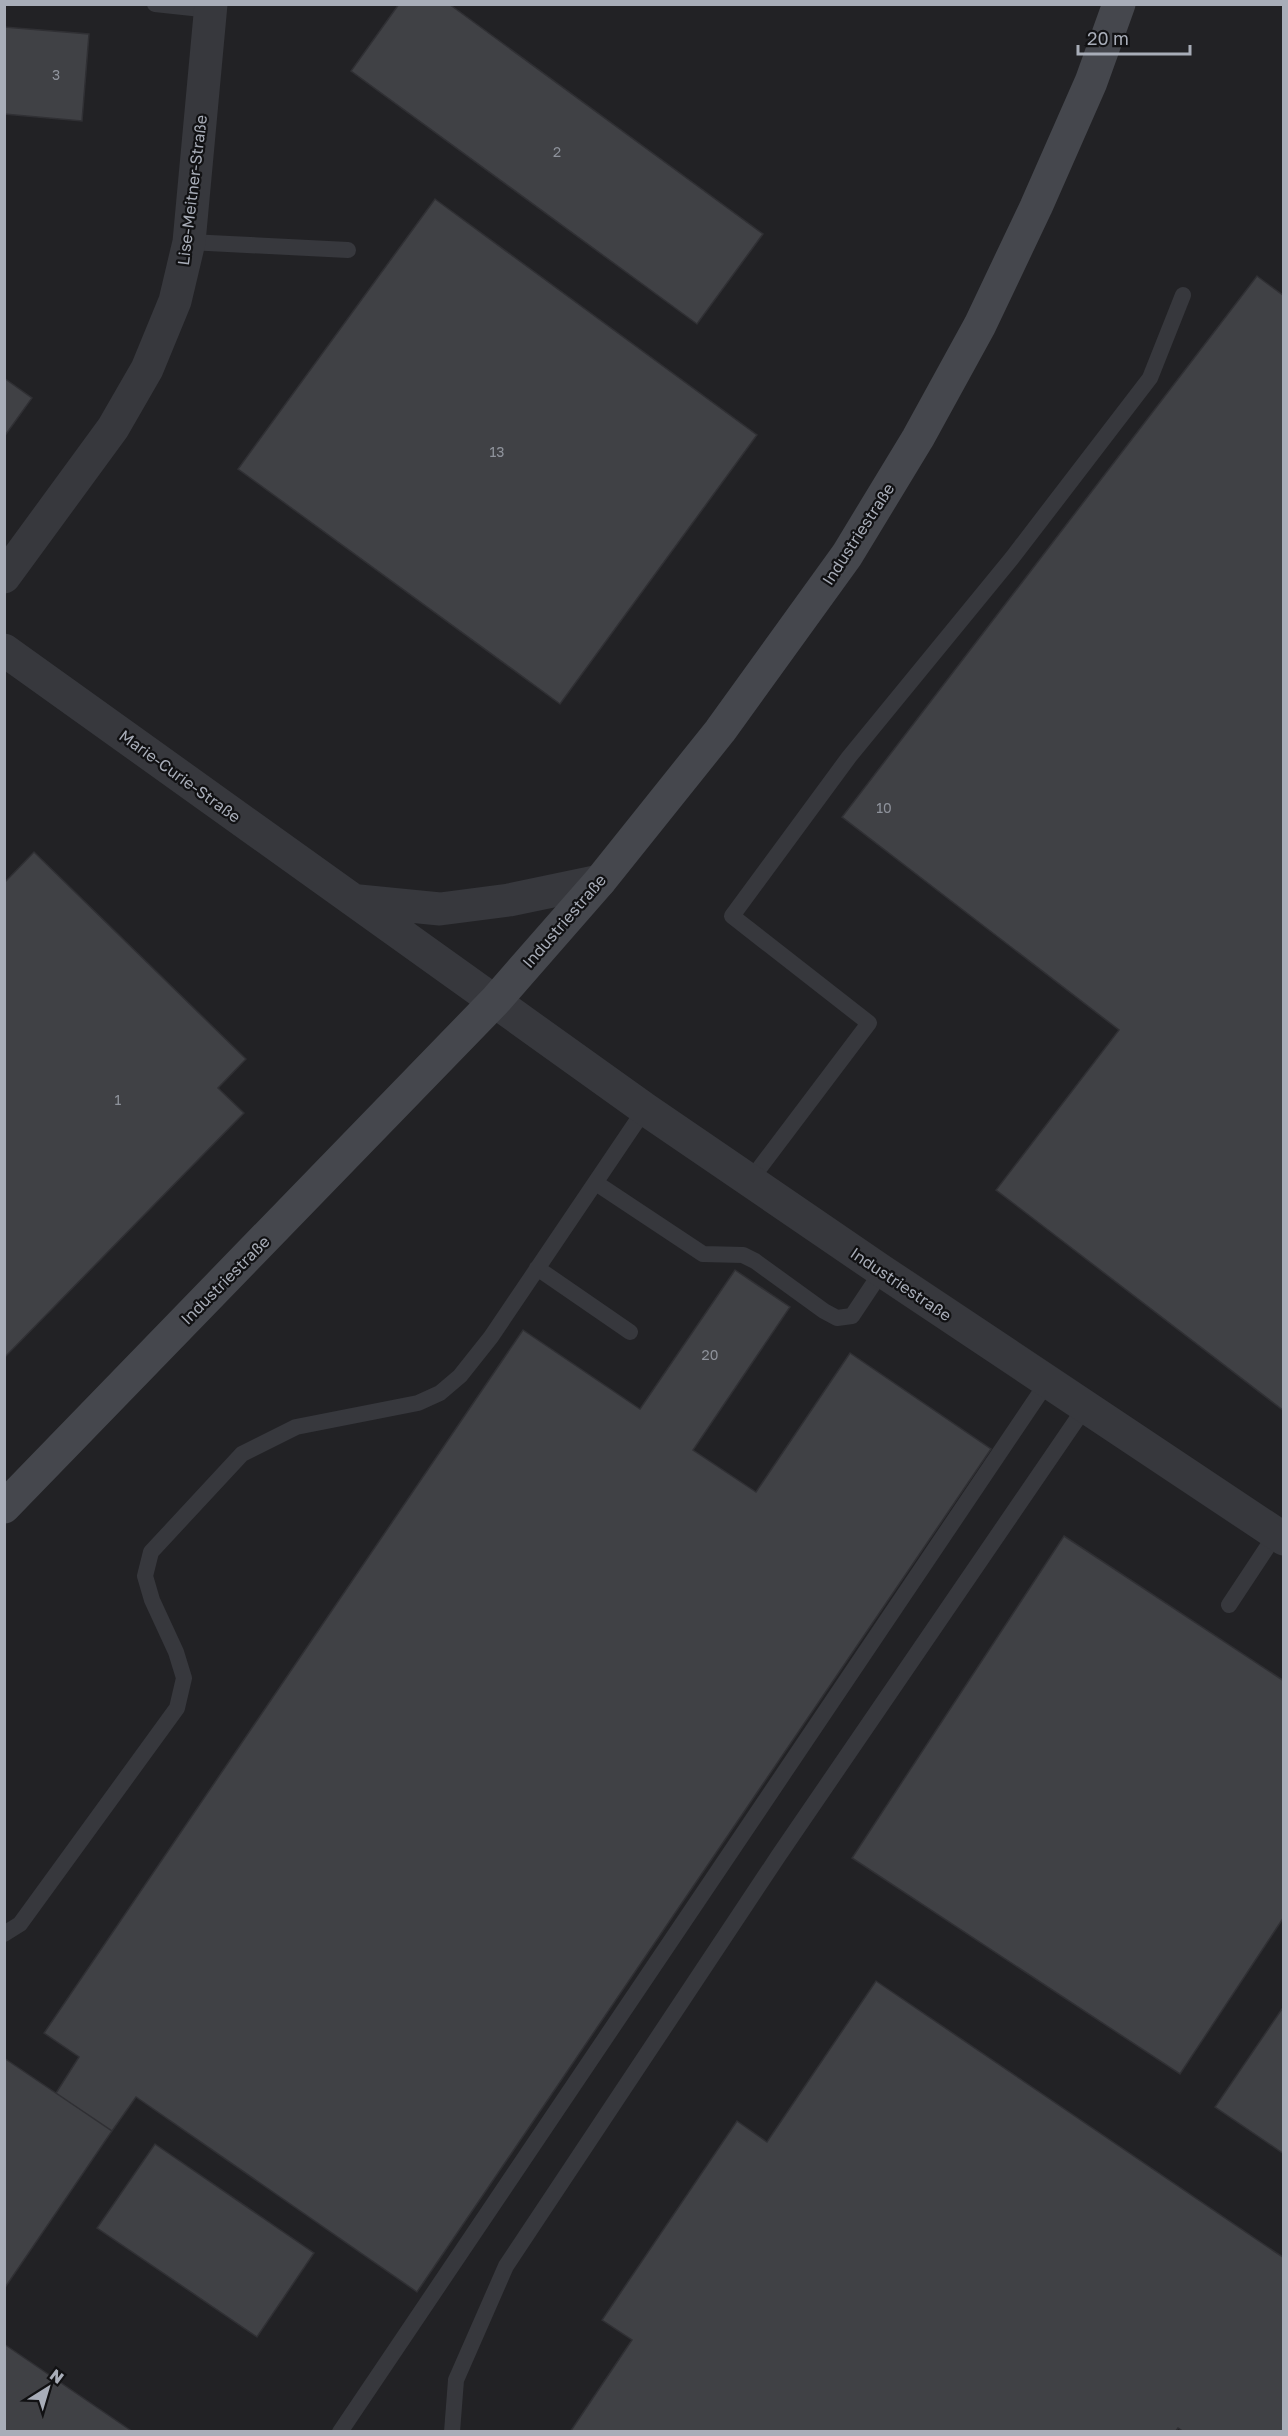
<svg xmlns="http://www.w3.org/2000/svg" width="1288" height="2436" viewBox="0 0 1288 2436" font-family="'Golos Text',sans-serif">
<rect width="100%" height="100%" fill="#161618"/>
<path fill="#222225" d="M5 5H1283V2431L5 2432Z"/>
<path fill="#404145" stroke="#303034" stroke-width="1.5" d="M399 4H449L763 234 697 324 351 71Z
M4 27 89 34 82 121 4 114Z
M435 199 757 435 560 704 238 469Z
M1257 276 1284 296V1411L996 1190 1119 1030 842 817Z
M4 378 32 398 4 437Z
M34 852 246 1059 218 1088 244 1113 4 1358V879L6 881Z
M735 1270 790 1307 693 1450 756 1492 850 1353 991 1449 417 2292 136 2097 112 2131 56 2093 79 2057 44 2033 523 1330 640 1409Z
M1064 1536 1284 1681V1917L1180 2074 852 1858Z
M876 1981 1284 2258V2432H1184L1178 2428 1175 2432H570L632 2340 602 2320 737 2121 767 2142Z
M1284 2006V2154L1215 2107Z
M4 2058 112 2131 4 2289Z
M155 2144 314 2253 257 2337 97 2228Z
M4 2344 133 2432H4Z"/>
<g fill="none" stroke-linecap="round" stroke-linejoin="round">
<path stroke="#37383d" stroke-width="16" d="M155 4 211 10
M189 242 348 250
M749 1182 869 1023 732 916 849 757 1012 558 1150 378 1183 295
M596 1183 703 1254 743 1255 755 1261 824 1311 837 1318 852 1316 882 1271
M537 1268 630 1332
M1229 1605 1276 1534
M4 1934 20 1924 177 1708 184 1678 176 1652 152 1600 145 1576 151 1552 242 1454 296 1427 418 1403 440 1393 460 1376 491 1337 645 1109
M340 2432 1048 1381
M452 2432 456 2380 506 2266 779 1855 1086 1406"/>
<path stroke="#37383d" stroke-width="33" d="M4 577 113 428 147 369 175 301 189 242 211 4
M4 650 645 1109 882 1271 1284 1539
M359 901 440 909 509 900 600 881"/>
<path stroke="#45474d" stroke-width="33" d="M4 1507 495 1001 600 881 720 731 847 555 918 438 980 325 1036 207 1091 82 1119 4"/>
</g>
<g text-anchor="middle" stroke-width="4.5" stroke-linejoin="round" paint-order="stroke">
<g font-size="14" fill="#8e929b">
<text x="56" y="80">3</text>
<text x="557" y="157">2</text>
<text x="497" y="457">13</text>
<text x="884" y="813">10</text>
<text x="118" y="1105">1</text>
<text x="710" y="1360">20</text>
</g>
<g font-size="16" fill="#a8adb8" stroke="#111113">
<text transform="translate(192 190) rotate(-83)" y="6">Lise-Meitner-Straße</text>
<text transform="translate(858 534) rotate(-57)" y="6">Industriestraße</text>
<text transform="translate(180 776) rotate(36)" y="6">Marie-Curie-Straße</text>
<text transform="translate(564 921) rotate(-49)" y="6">Industriestraße</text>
<text transform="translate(225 1280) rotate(-45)" y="6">Industriestraße</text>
<text transform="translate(901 1284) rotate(34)" y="6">Industriestraße</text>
</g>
</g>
<rect width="1288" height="2436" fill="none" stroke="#a8adb8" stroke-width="12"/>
<g transform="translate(48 2388) rotate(37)" stroke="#111113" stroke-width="4.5" paint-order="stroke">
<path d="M0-4.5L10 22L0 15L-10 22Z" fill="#a8adb8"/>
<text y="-9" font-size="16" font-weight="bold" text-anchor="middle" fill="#a8adb8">N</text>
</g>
<path d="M1078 45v9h112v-9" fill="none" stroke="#a8adb8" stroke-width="3"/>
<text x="1087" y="45" font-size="18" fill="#a8adb8" stroke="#111113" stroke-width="4.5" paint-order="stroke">20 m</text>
</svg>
